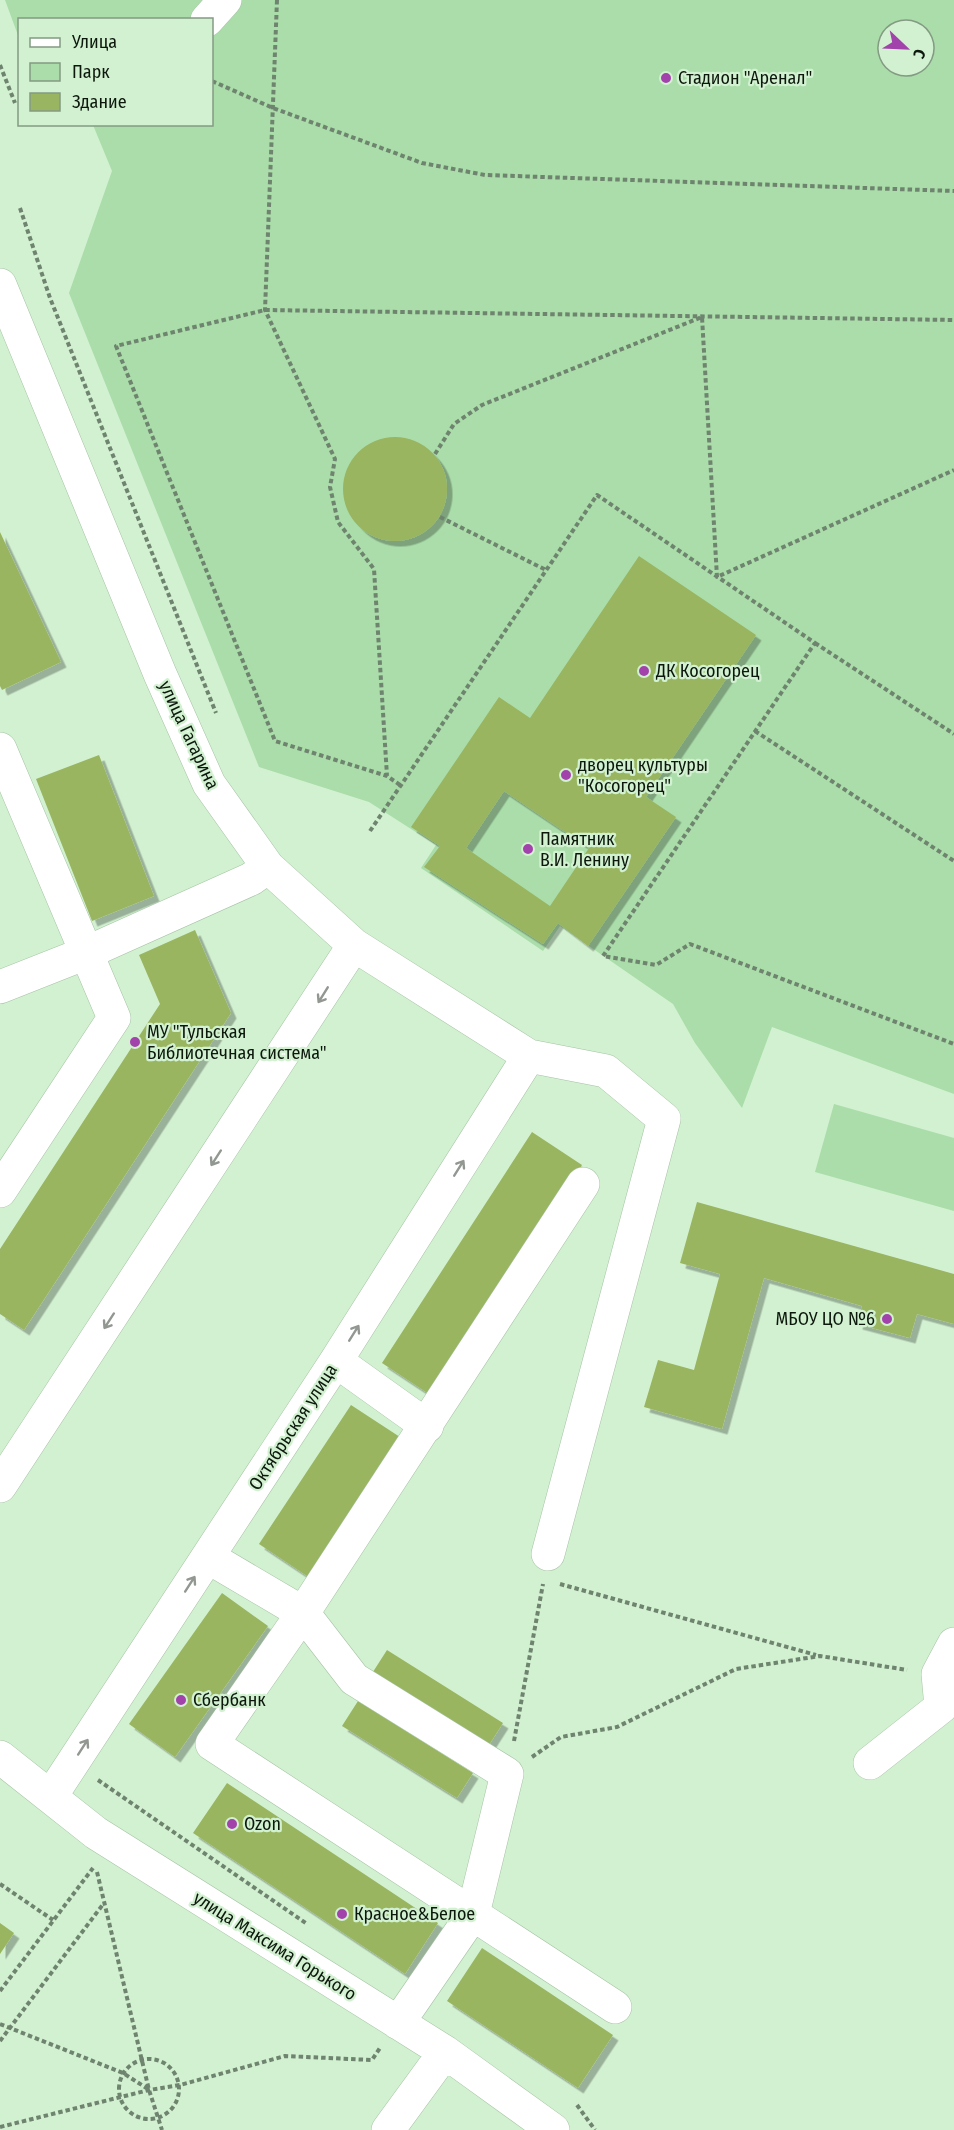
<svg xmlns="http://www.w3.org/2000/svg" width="954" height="2130" viewBox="0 0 954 2130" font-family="'Fira Sans Condensed',sans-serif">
<defs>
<filter id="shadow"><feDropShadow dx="5.5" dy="5.5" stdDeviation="0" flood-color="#0004"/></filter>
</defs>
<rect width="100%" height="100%" fill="#d2f1d1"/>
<path fill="#aadda9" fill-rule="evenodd" d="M5 0H954V1094L772 1027 742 1108 695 1043 673 1004 560 926 543 951 421 868 436 845 369 802 259 767 69 293 112 171 93 125 212 124V20H20L19 38ZM888 30H924V66H888Z
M834 1104 954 1138V1211L815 1172Z"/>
<path fill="#9ab561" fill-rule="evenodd" filter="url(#shadow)" d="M343 489a52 52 0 1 1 104 0a52 52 0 1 1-104 0Z
M0 532 61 662 2 690 0 686Z
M639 556 756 635 646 797 676 817 588 946 558 923 543 944 424 867 440 846 411 827 499 697 530 718ZM504 791 589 848 550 906 466 848Z
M99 755 154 896 92 921 36 779Z
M195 930 231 1013 24 1330 0 1314V1249L160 1004 139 955Z
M532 1132 582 1165 432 1396 382 1363Z
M697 1202 954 1274V1324L917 1314 910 1338 857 1324 862 1306 764 1278 722 1429 644 1407 658 1360 694 1370 720 1274 680 1263Z
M351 1405 403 1439 310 1578 259 1544Z
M222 1593 268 1626 175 1757 129 1724Z
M387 1650 503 1723 487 1748 371 1675Z
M358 1701 473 1773 457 1798 342 1726Z
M227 1783 438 1923 405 1974 193 1833Z
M0 1923 14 1933 0 1954Z
M482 1948 613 2035 578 2088 447 2001Z"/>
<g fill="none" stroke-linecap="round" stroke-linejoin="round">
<defs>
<path id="minor" d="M207 20 225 0
M0 285 160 674 209 784 268 867 354 945 529 1056 606 1071 664 1119 548 1554
M0 749 114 1018 0 1191
M0 987 86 953 251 879 268 867
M583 1184 303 1613 212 1744 615 2007
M336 1361 427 1426
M0 1486 354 945
M208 1557 303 1613 354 1679 507 1774 473 1914 398 2023
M941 1707 938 1674 954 1644
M0 1757 96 1833 445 2052 553 2130
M870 1763 941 1707
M51 1796 336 1361 529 1056
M388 2130 445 2052"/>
</defs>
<use href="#minor" stroke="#a5c3a4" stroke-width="34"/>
<path stroke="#6f846f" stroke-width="4" stroke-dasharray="4.5 3" stroke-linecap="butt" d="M277 0 265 310 335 459 330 487 338 522 374 569 387 776
M0 65 15 103
M212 81 273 108 422 163 485 175 954 191
M20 208 50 298 216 713
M435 454 454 424 482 405 702 317 717 577 954 470
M440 517 546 570
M815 643 954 734
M755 731 954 861
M400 785 387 776 275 741 116 346 265 310 954 320
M370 831 597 495 815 643 603 956 656 965 690 944 954 1044
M560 1584 816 1655
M514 1741 543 1584
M532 1757 561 1737 617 1727 736 1669 820 1656 907 1670
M98 1780 307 1924
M97 1872 149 2090 162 2130
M0 1884 53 1920
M0 1991 93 1868
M0 2024 123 2073 148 2089
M0 2041 104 1903
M119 2089a30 30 0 1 1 60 0a30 30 0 1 1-60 0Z
M577 2105 595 2130
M0 2127 149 2090 180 2085 285 2056 372 2060 380 2048"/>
<use href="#minor" stroke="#fff" stroke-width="33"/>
</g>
<defs><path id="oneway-shaft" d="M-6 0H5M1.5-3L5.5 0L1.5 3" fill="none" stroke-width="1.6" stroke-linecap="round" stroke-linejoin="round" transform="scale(1.5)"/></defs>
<g stroke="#929792">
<use href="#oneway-shaft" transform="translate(323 995) rotate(122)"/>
<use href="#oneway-shaft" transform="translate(216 1158) rotate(123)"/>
<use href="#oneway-shaft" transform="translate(459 1168) rotate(-58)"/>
<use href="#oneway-shaft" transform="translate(109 1321) rotate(123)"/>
<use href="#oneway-shaft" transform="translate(354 1333) rotate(-58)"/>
<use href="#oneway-shaft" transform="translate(190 1584) rotate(-57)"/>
<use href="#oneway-shaft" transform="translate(83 1747) rotate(-57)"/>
</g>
<g fill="#a243ab" stroke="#d2f1d1" stroke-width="2">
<circle cx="666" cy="78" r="6"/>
<circle cx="644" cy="671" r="6"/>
<circle cx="566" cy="775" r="6"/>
<circle cx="528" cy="849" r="6"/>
<circle cx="135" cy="1042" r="6"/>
<circle cx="887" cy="1319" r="6"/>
<circle cx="181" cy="1700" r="6"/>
<circle cx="232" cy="1824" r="6"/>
<circle cx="342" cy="1914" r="6"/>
</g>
<g text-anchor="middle" stroke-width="4.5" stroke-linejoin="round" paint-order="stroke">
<g font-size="18" fill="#0d180d" stroke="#d2f1d1" text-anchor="start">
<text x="678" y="84">Стадион "Аренал"</text>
<text x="656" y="677">ДК Косогорец</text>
<text x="578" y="771">дворец культуры<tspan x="578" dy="21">"Косогорец"</tspan></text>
<text x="540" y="845">Памятник<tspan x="540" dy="21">В.И. Ленину</tspan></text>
<text x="147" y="1038">МУ "Тульская<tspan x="147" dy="21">Библиотечная система"</tspan></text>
<text x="875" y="1325" text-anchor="end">МБОУ ЦО №6</text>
<text x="193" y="1706">Сбербанк</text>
<text x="244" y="1830">Ozon</text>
<text x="354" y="1920">Красное&amp;Белое</text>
</g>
<g font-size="18" fill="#0d180d" stroke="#d2f1d1">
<text transform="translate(189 735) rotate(65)" y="6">улица Гагарина</text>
<text transform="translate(293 1427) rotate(-57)" y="6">Октябрьская улица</text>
<text transform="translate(275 1946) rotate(32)" y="6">улица Максима Горького</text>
</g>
</g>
<rect x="18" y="18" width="195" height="108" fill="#d2f1d1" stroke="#839a83" stroke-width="1.5"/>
<rect x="30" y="38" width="30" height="9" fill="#ffffff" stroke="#839a83" stroke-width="1.5"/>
<text x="72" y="48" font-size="18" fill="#0d180d">Улица</text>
<rect x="30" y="63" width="30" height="18" fill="#aadda9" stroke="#839a83" stroke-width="1.5"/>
<text x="72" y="78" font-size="18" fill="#0d180d">Парк</text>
<rect x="30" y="93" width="30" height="18" fill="#9ab561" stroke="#839a83" stroke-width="1.5"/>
<text x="72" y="108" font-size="18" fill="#0d180d">Здание</text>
<g transform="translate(906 48) rotate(113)"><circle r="28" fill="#d2f1d1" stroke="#839a83" stroke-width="1.5"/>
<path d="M0-4.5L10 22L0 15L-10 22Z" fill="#a243ab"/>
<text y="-9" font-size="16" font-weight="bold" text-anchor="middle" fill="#0d180d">С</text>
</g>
</svg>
